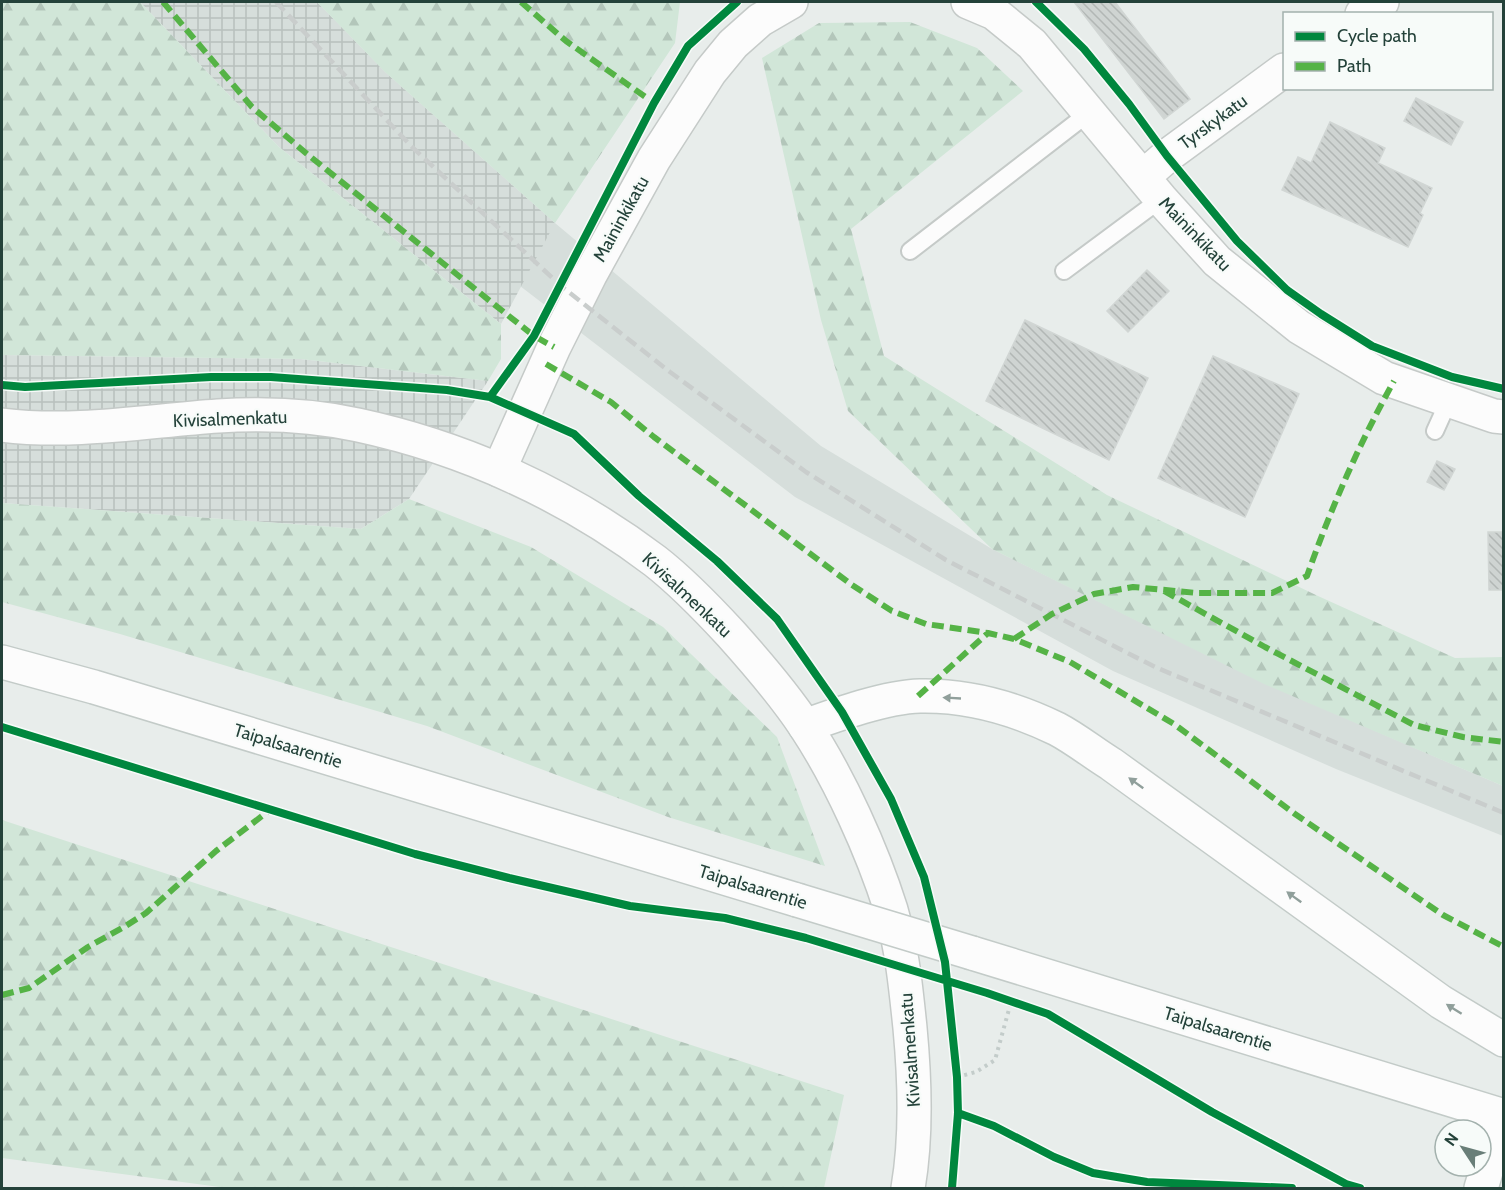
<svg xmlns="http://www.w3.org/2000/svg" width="1505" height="1190" viewBox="0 0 1505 1190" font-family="Cabin,sans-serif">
<defs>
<pattern id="industrial-grid" width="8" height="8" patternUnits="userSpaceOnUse" patternTransform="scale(1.5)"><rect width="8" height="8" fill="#d6dedb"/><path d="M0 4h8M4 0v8" fill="none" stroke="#b8c0bd"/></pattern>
<pattern id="forest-firs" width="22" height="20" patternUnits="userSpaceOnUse" patternTransform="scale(1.5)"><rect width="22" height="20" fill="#d1e6d8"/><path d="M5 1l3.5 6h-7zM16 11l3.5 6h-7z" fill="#b3c6ba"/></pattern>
<pattern id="building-back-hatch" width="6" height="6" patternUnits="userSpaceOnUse" patternTransform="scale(1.5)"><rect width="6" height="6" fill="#cfd4d2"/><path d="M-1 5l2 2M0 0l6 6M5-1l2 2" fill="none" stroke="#b2b7b5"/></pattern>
</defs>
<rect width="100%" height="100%" fill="#e8edeb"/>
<path fill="#d6dedb" d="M317 2 385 72 555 223 821 446 992 549 1264 683 1503 786V836L1336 769 1113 671 795 497 507 276Z"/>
<path fill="url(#industrial-grid)" d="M140 2H317L385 72 555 223 501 324 279 147Z
M2 355 301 359 488 381 409 499 361 529 2 503Z"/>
<path fill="url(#forest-firs)" d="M2 2H140L279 147 501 324V359L488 381 301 359 2 355Z
M317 2H680L675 43 555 223 385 72Z
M910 22 977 48 1023 91 851 229 884 356 1107 495 1318 596 1455 658 1503 657V786L1264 684 992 549 848 411 821 320 762 58 819 23Z
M409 499 531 547 663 627 777 737 825 866 668 817 427 726 120 634 2 602V503L361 529Z
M2 820 844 1095 824 1188H227L2 1158Z"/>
<path fill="url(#building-back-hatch)" stroke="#d1d6d4" stroke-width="1.5" d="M1074 2H1115L1190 99 1164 119Z
M1416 98 1463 122 1451 145 1404 121Z
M1330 122 1385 148 1378 163 1432 188 1420 213 1423 215 1408 247 1282 190 1298 157 1311 163Z
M1147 270 1169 291 1128 332 1107 311Z
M1025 320 1148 378 1109 460 986 401Z
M1213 356 1299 394 1245 517 1158 478Z
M1437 461 1455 469 1444 490 1427 482Z
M1488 532H1504V590H1489Z"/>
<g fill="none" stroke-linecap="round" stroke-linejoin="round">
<defs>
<path id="service" d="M910 251 1090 112
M1064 271 1161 199
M1435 431 1449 400"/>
<path id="minor" d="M968 2 994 13 1032 44 1161 199 1217 261 1299 327 1384 378 1494 416 1504 417
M1362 14 1382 2
M1143 177 1167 156 1284 70
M499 470 554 347 590 275 654 159 710 72 733 44 760 20 791 2"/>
<path id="tertiary" d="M2 425C74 434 146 421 218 416 264 413 313 415 358 425 465 448 568 495 655 561 682 582 707 608 731 634 757 663 783 693 805 726 840 779 872 850 891 910 902 948 906 989 910 1028 915 1081 917 1136 908 1188"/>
<path id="secondary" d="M2 662 94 687 797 900
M805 726C838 714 886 697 920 696 969 695 1014 708 1057 729 1076 739 1093 753 1111 764L1441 1002 1504 1040
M972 953 1504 1116
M1481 1188 1503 1116"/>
</defs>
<use href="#service" stroke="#c5cac8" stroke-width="20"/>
<use href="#minor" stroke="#c5cac8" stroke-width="36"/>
<use href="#tertiary" stroke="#c5cac8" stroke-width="36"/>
<use href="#secondary" stroke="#c3cbc8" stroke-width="36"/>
<path stroke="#c3ccca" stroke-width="4" stroke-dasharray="3 4.5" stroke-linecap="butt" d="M957 1077 976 1072 995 1060 1011 1002"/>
<use href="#service" stroke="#fcfcfc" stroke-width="16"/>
<use href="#minor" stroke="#fcfcfc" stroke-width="33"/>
<use href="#tertiary" stroke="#fcfcfc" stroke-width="33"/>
<use href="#secondary" stroke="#fcfcfc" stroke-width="33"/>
<path stroke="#c9cdcc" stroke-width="4.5" stroke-dasharray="12 6" stroke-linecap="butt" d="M276 2 411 146 561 286 670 372 806 472 946 560 1155 667 1504 813"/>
<defs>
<path id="secondary-bridge" d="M797 900 972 953"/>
</defs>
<use href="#secondary-bridge" stroke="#c3cbc8" stroke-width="36" stroke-linecap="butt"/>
<use href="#secondary-bridge" stroke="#fcfcfc" stroke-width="33"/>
<path stroke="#55b346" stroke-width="6" stroke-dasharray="12 6" stroke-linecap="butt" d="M163 2 252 107 307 154 490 301 534 336 554 347
M521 2 566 41 654 103
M546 364 611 402 654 437 852 585 892 611 926 624 988 633 1014 639 1070 662 1174 724 1295 814 1443 915 1504 947
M1164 591 1265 647 1414 725 1463 737 1504 742
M1014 639 1052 614 1094 594 1133 587 1197 593H1272L1307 576C1331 508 1359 444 1394 381
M918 696 988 633
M2 995 29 988 88 947 124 927 146 913 216 851 270 810"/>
<defs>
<path id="cycleway" d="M1036 2 1084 49 1129 104 1167 156 1237 241 1287 290 1321 314 1372 346 1452 377 1504 389
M2 385 25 387 211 377H271L447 390 490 397 574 434 639 496 717 561 777 619 842 712 891 799 924 877 945 962 957 1077 958 1113 952 1188
M490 397 534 336 654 103 688 46 737 2
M2 727 415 854 509 878 630 906 725 918 806 938 987 993 1048 1014 1212 1112 1346 1184 1360 1188
M958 1113 994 1126 1054 1157 1093 1173 1147 1182 1292 1188"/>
</defs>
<use href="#cycleway" stroke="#f7fbf9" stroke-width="11"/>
<use href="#cycleway" stroke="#00873e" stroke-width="8"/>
</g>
<defs><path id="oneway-solid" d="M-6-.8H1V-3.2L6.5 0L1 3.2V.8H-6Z" transform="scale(1.5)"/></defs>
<g fill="#909f9b">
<use href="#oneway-solid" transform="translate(952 698) rotate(-177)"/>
<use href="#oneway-solid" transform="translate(1136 783) rotate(-144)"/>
<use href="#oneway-solid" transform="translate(1294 897) rotate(-144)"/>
<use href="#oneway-solid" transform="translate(1454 1009) rotate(-148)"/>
</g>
<g text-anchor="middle" stroke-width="4.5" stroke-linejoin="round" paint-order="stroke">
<g font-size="18" fill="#24423a" stroke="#f7fbf9">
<text transform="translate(1213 122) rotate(-36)" y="6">Tyrskykatu</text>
<text transform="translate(621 219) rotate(-61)" y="6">Maininkikatu</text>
<text transform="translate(1195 234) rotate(46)" y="6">Maininkikatu</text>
<text transform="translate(230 419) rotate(-2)" y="6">Kivisalmenkatu</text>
<text transform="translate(687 595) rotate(43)" y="6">Kivisalmenkatu</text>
<text transform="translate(288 746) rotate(17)" y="6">Taipalsaarentie</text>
<text transform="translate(753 887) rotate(17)" y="6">Taipalsaarentie</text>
<text transform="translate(1218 1029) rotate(17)" y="6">Taipalsaarentie</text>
<text transform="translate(910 1050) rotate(-94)" y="6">Kivisalmenkatu</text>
</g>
</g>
<rect width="1505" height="1190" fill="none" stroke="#24423a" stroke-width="6"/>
<rect x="1283" y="12" width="210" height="78" fill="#f7fbf9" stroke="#a3b1ad" stroke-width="1.5"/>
<rect x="1295" y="32" width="30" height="9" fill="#00873e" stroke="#a3b1ad" stroke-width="1.5"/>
<text x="1337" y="42" font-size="18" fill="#24423a">Cycle path</text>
<rect x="1295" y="62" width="30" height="9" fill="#55b346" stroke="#a3b1ad" stroke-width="1.5"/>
<text x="1337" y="72" font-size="18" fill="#24423a">Path</text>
<g transform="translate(1463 1148) rotate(306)"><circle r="28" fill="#f7fbf9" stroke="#a3b1ad" stroke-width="1.5"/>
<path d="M0-4.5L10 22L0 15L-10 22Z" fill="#697e78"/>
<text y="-9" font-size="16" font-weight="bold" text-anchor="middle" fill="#24423a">N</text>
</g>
</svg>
